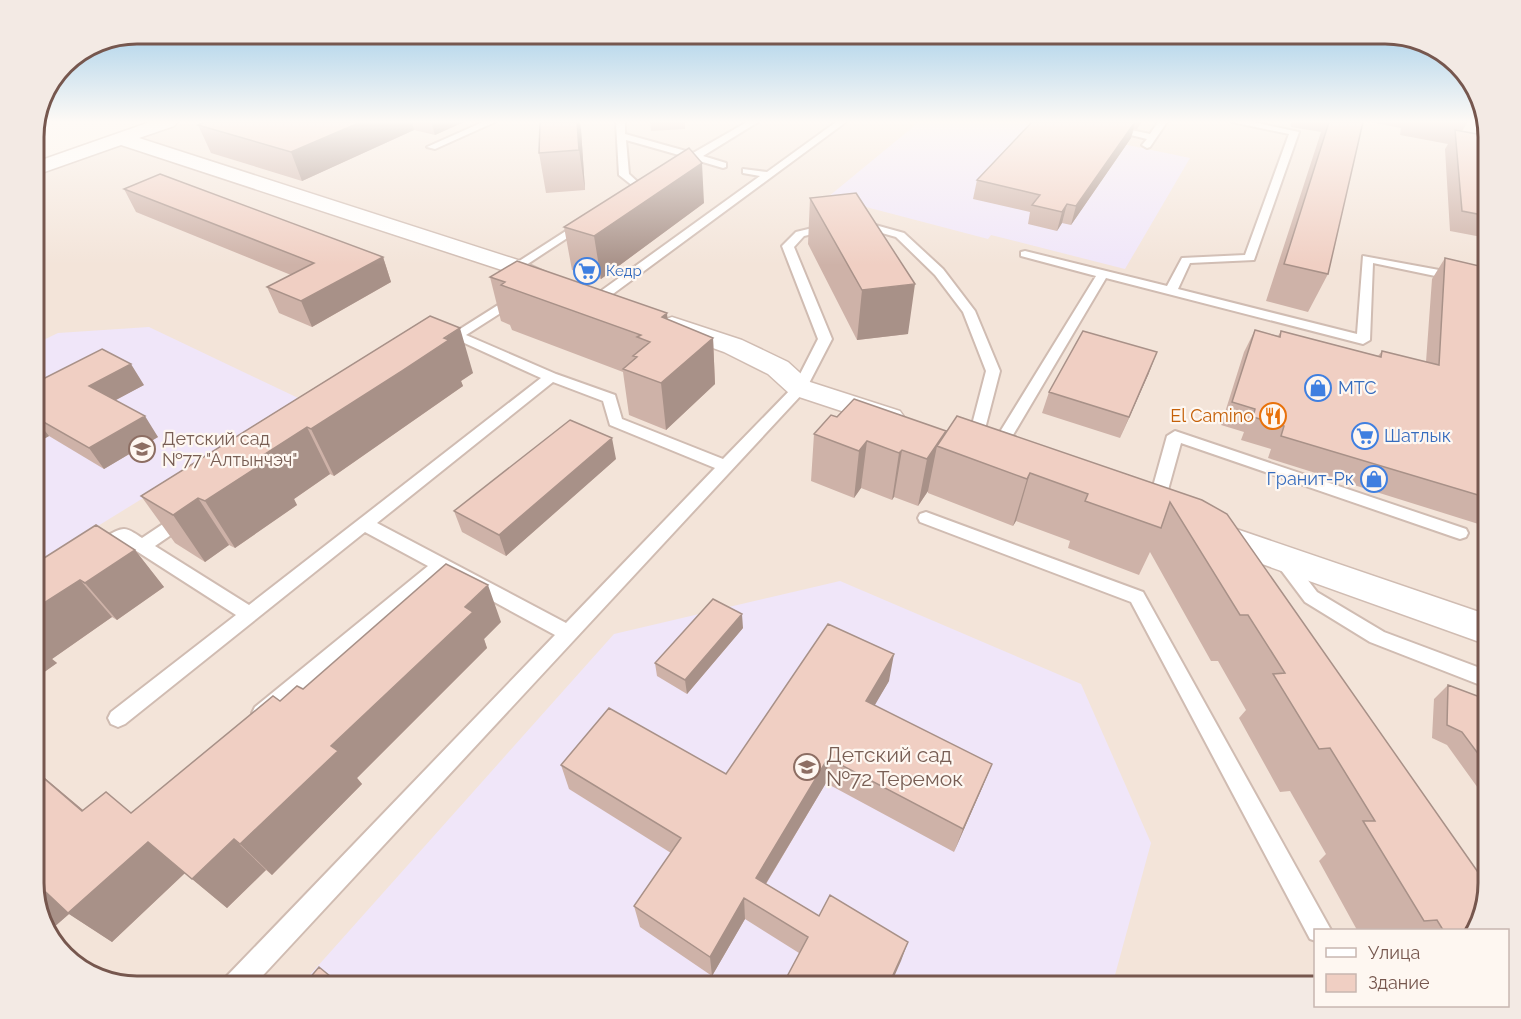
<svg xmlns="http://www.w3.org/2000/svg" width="1521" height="1019" viewBox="0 0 1521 1019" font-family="Raleway,sans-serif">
<rect width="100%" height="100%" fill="#fcf3ea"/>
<path fill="#f3e4d9" d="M185 122H1485L1488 136V883L1473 930H1316L1315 986H137L79 968 47 934 33 889V177Z"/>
<path fill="#f0e6f9" d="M919 122H1017L1190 158 1125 269 991 235 988 239 828 197Z
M149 327 315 406 153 492 33 566V345L58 333Z
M840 581 1081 684 1151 843 1112 986H300L614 634Z"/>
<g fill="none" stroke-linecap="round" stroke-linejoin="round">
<defs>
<path id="lane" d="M483 122H495L435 149 427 147Z
M616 122H625V134L693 153 747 122H758L703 156 726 163V167L723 168 696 160 680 169H674V165L686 157 626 140 629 174 643 187 638 190 619 175Z
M836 122H846L602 302H594L592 299 594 296 760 176 743 173V169L767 172Z
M1158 122H1167L1150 147 1147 148 1142 145 1147 139 1107 129 1112 126 1150 134Z
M1232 122H1253L1299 132 1254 260 1190 263 1178 289 1357 334 1363 256 1488 279V287L1373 263 1370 340 1363 344 1106 278 1000 457H990L987 453 1096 276 1021 256V252L1025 251 1167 286 1182 258 1245 255 1289 134Z
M583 220 587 221V225L520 269H512L510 267Z
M868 223 904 233 943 269 975 311 1000 371 980 448H970L967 444 986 371 963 312 935 275 896 237 868 229 854 228 853 226 858 223Z
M829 224 833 225V229L804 236 794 247 832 339 805 391 253 986H222L226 977 555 635 443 574 269 719 262 722 255 719 252 713 255 707 428 566 365 532 125 724 118 727 111 724 108 718 111 712 236 615 124 543 99 558 93 557 90 552C95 544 114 529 124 529 130 529 137 535 142 538L178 514H190L192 518 190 522 155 546 249 605 541 378 449 336 517 293 523 297 521 300 466 335 556 374 615 395 622 419 723 459 794 386 818 339 782 246 796 232ZM553 382 603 401 610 425 715 468 566 623 377 523Z
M1175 431 1466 529 1468 533 1466 537 1460 539 1454 537 1181 443 1163 508 1161 512H1149L1147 508 1167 436Z
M926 512 1143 592 1331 930H1316V941L1310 939 1131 602 920 522 918 518 920 514Z
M1281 551 1287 553 1317 592 1384 632 1488 671V688L1370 642 1305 602 1272 558 1275 553Z"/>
<path id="street" d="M150 122H177L174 126 139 138 524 262 559 278 562 283 559 288C541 293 523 279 508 272L121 145 33 176V163Z
M672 317 742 340 788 362 810 382 900 411 905 418 900 425 890 427 790 394 768 374 724 352 663 330 659 325 663 320Z
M1207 519 1488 615V645L1195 540 1190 531 1195 522Z"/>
</defs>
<use href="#lane" stroke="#d0bcb2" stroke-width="4"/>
<use href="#street" stroke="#d0bcb2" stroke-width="3"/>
<use href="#lane" fill="#fff" fill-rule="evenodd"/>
<use href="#street" fill="#fff" fill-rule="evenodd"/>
</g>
<path fill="#ceb2a8" d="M205 122H464L435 135 414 130 302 181 211 153 198 125Z
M650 122H685V129L651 131Z
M1032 122H1142L1137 129H1134L1131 138 1071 225 1062 223 1057 231 1028 224 1030 212 973 199 977 180Z
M1291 122H1363L1328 274 1308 312 1266 301 1321 132 1291 127Z
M1369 122H1468L1462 131 1488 136V527L1268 458 1271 449 1241 440 1244 432 1221 425 1244 352 1255 330 1278 336 1281 331 1378 356 1382 351 1426 362 1432 279 1445 258 1487 268V238L1450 231 1445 149 1448 144 1400 135 1401 128Z
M581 129 585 190 546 193 539 153Z
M124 189 383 257 391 282 312 327 279 313 267 287 291 275 136 212Z
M810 198 908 334 857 340 808 244Z
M704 203 601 279 572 270 564 227Z
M490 277 668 320 713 338 715 384 666 430 629 415 623 372 512 330 510 325 501 321Z
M430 316 473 373 461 381 463 386 334 476 330 474 294 499 297 505 235 548 229 545 205 562 175 543 141 496Z
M1149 373 1120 438 1042 413 1049 392Z
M33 384 144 385 115 400 158 437 104 469 49 436 33 445Z
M837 417 946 431 1202 500 1473 930H1357L1319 861 1326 854 1290 791 1280 792 1239 718 1246 710 1218 661H1211L1150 552 1139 575 1068 548 1070 541 1016 521 1013 526 928 493V491L918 506 894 497 892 500 861 488 854 498 811 481 814 434Z
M616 459 506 556 462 532 454 511Z
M135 550 164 587 117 620 112 617 52 659 57 663 33 680V565Z
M501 622 484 639 487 648 357 778 362 784 272 875 266 870 227 908 185 873 112 942 69 914 53 928 43 922 33 889V768L83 810 131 813 280 701 303 689Z
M743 628 687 694 657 676 655 663Z
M889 681 874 705 992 764 982 788 954 852 826 783 766 884 819 916 901 961 799 953 745 919 712 976 640 927 634 906 671 853 569 789 561 765 726 774Z
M1448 685 1488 700V802L1447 745 1432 738 1434 699Z"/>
<path fill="#a89188" d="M361 122H412L414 130 302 181 291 152Z
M431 122H464L435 135Z
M577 122H580L581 129 585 190 579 150Z
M1135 122 1131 138 1071 225 1076 206Z
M702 163 704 203 601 279 594 236Z
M1067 204 1062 223 1057 231 1062 212Z
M383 257 391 282 312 327 301 301Z
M915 284 908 334 857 340 862 290Z
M667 313 671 358 662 317Z
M460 328 473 373 461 381 463 386 334 476 311 429Z
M713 338 715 384 666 430 661 383Z
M1157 352 1149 373 1120 438 1129 417Z
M131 364 144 385 103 407 89 386Z
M33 416 49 436 33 445Z
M145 416 158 437 104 469 89 448Z
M307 427 330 474 294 499 297 505 235 548 205 501 265 454Z
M946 431 937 446 928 491 918 506 927 459Z
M612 438 616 459 506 556 499 535Z
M867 441 861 488 854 498 859 451Z
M902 450 894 497 892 500 899 453Z
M1030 473 1016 521 1013 526 1027 479Z
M198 498 229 545 205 562 173 515Z
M135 550 164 587 117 620 85 583Z
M80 580 112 617 52 659 57 663 33 680V610Z
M488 585 501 622 484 639 487 648 357 778 362 784 272 875 240 844 331 746 465 607Z
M742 614 743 628 687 694 685 680Z
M894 654 889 681 862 727 866 701Z
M828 758 826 783 756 900V878Z
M992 764 982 788 954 852 963 829Z
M33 768 122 843 82 811 33 769Z
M234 839 266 870 227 908 192 879Z
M148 842 185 873 112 942 69 914 53 928 43 922 33 889V879Z
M744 898 745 919 712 976 710 957Z
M908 942 901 961 890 986H888Z"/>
<path fill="#f0cfc3" stroke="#a89188" stroke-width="1.5" d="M205 122H361L291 152 198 125Z
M540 122H577L579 150 539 153Z
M1032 122H1135L1076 206 1067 204 1062 212 1032 205 1040 195 977 180Z
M1329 122H1363L1328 274 1284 264Z
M1455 130 1488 136V216L1462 211Z
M689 148 702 163 594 236 564 227Z
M160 174 383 257 301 301 267 287 314 263 124 189Z
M856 193 915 284 862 290 810 198Z
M1445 258 1488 268V498L1281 436 1284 426 1253 417 1255 409 1232 402 1255 330 1280 337 1281 331 1381 357 1382 351 1439 365Z
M517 261 667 313 662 317 713 338 661 383 623 369 637 357 633 356 650 342 637 337 641 335 501 285 505 282 490 277Z
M430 316 460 328 444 338 449 340 402 371 311 429 307 427 265 454 271 458 205 501 198 498 173 515 141 496Z
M1083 331 1157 352 1129 417 1049 392Z
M102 349 131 364 89 386 145 416 89 448 33 416V384Z
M854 399 946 431 927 459 902 450 899 453 867 441 859 451 814 434 831 415 837 417Z
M957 416 1202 500 1227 514 1487 885 1473 930H1443L1437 920 1424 921 1363 821H1375L1330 748 1319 749 1273 674 1285 673 1248 615H1240L1170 502 1161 528 1085 501 1088 494 1030 473 1027 479 937 446Z
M570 420 612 438 499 535 454 511Z
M96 525 135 550 85 583 80 580 33 610V565Z
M446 564 488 585 465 607 473 612 331 746 338 751 240 844 234 839 192 879 148 842 68 913 33 880V769L82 811 106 792 131 813 273 696 280 701 297 686 303 689Z
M713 599 742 614 685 680 655 663Z
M828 624 894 654 866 701 992 764 963 829 828 758 756 878 819 916 830 895 908 942 888 986H782L808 937 744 898 710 957 634 906 681 838 561 765 609 708 726 774Z
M1448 685 1488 700V767L1462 732 1447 725Z
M319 967 342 986H303Z"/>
<linearGradient id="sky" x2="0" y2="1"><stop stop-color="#97c8e7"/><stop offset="0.46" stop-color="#fefaf6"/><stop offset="1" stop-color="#fefaf6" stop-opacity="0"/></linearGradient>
<rect width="1521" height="265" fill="url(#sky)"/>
<defs>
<symbol id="supermarket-ring" viewBox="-11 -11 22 22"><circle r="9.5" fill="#fef7f1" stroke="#3f7fe0" stroke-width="1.5"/><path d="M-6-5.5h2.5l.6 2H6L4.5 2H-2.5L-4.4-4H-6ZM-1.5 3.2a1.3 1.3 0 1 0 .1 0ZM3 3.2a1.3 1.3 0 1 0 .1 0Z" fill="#3f7fe0"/></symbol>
<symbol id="shop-ring" viewBox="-11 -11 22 22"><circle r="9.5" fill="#fef7f1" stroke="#3f7fe0" stroke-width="1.5"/><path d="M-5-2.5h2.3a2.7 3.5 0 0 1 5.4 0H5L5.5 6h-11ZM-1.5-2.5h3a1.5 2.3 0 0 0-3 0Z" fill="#3f7fe0"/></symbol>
<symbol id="restaurant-ring" viewBox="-11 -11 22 22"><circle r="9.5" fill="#fef7f1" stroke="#e8710a" stroke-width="1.5"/><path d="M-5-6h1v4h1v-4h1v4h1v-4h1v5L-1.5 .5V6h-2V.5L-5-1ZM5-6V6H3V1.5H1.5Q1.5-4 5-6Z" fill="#e8710a"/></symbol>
<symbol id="school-ring" viewBox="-11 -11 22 22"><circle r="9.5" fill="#fef7f1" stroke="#8d6e63" stroke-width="1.5"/><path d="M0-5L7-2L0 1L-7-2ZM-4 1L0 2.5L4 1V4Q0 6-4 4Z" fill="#8d6e63"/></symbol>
</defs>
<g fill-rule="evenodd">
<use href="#supermarket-ring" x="572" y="256" width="30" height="30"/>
<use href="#shop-ring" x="1303" y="373" width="30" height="30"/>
<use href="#restaurant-ring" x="1258" y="401" width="30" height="30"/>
<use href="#supermarket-ring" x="1350" y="421" width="30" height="30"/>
<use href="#school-ring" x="127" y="434" width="30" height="30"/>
<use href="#shop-ring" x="1359" y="464" width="30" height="30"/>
<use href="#school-ring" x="792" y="752" width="30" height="30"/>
</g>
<g text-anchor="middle" stroke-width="4.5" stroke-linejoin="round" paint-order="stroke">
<g font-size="15" fill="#366cbe" stroke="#fef7f1" text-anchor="start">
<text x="606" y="276">Кедр</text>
</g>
<g font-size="18" fill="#366cbe" stroke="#fef7f1" text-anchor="start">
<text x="1338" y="394">МТС</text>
<text x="1384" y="442">Шатлык</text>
<text x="1354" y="485" text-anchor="end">Гранит-Рк</text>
</g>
<g font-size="18" fill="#c56008" stroke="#fef7f1" text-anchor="end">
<text x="1254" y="422">El Camino</text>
</g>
<g font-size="18" fill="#785e54" stroke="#fef7f1" text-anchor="start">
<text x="162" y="445">Детский сад<tspan x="162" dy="21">№77 "Алтынчэч"</tspan></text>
</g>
<g font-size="21" fill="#785e54" stroke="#fef7f1" text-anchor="start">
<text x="826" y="762">Детский сад<tspan x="826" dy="24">№72 Теремок</tspan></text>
</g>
</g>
<path d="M0 0H1521V1019H0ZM137 44H1385A93 93 0 0 1 1478 137V883A93 93 0 0 1 1385 976H137A93 93 0 0 1 44 883V137A93 93 0 0 1 137 44Z" fill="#f3eae4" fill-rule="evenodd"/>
<path fill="none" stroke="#76574e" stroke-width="3" d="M137 44H1385A93 93 0 0 1 1478 137V883A93 93 0 0 1 1385 976H137A93 93 0 0 1 44 883V137A93 93 0 0 1 137 44Z"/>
<rect x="1314" y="929" width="195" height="78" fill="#fef7f1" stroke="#c8b7b0" stroke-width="1.5"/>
<rect x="1326" y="948" width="30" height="9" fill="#ffffff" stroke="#c8b7b0" stroke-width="1.5"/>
<text x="1368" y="959" font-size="18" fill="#76574e">Улица</text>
<rect x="1326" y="974" width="30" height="18" fill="#f0cfc3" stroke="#c8b7b0" stroke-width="1.5"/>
<text x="1368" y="989" font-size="18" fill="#76574e">Здание</text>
</svg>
